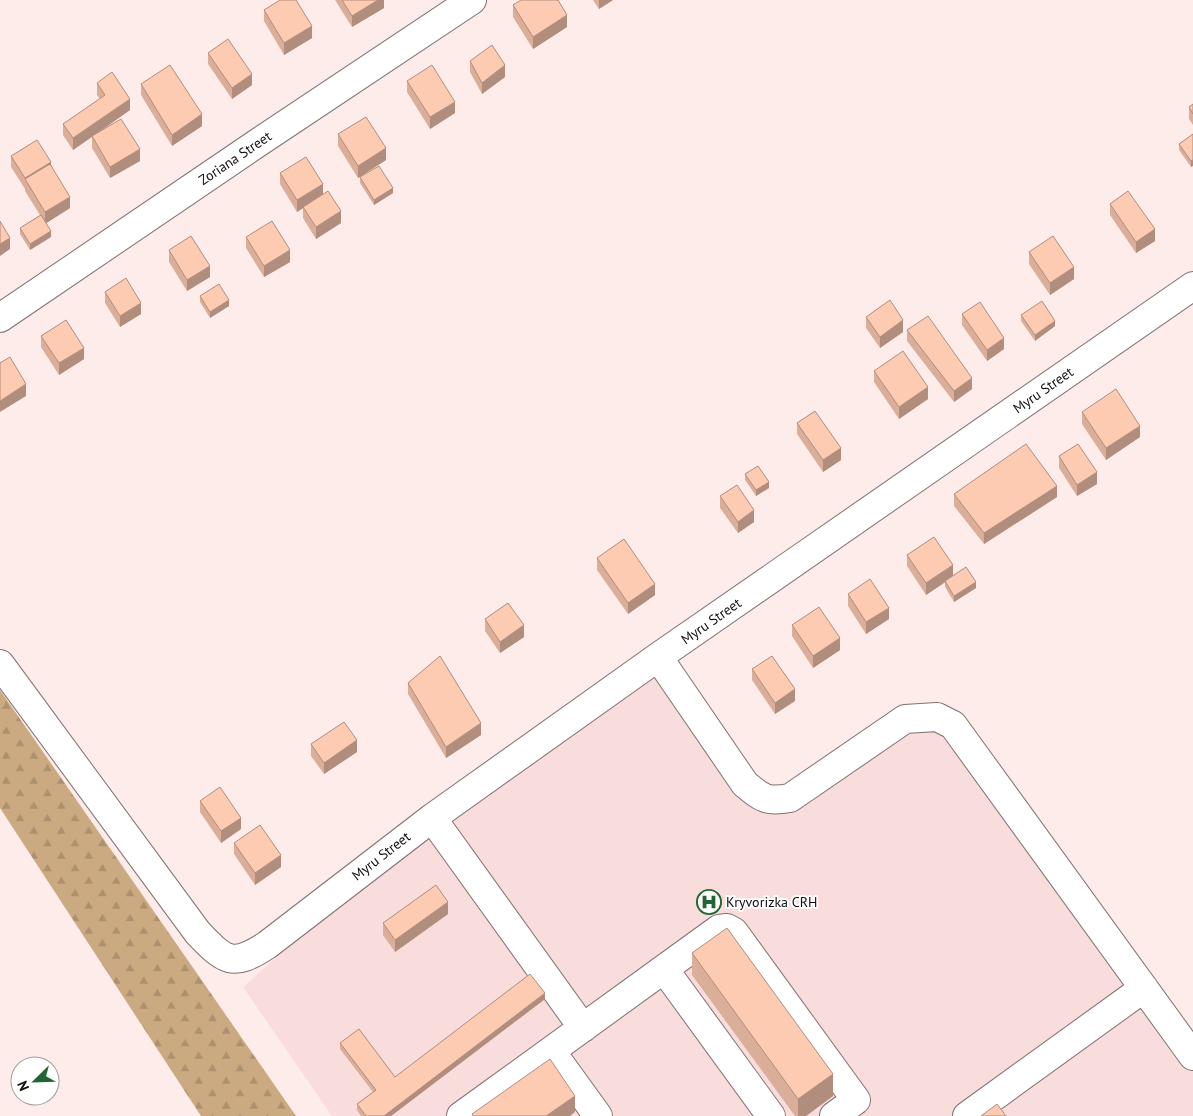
<svg xmlns="http://www.w3.org/2000/svg" width="1193" height="1116" viewBox="0 0 1193 1116" font-family="'PT Sans',sans-serif">
<defs>
<pattern id="forest-firs" width="22" height="20" patternUnits="userSpaceOnUse" patternTransform="scale(1.25)"><rect width="22" height="20" fill="#cbaa81"/><path d="M5 1l3.5 6h-7zM16 11l3.5 6h-7z" fill="#ad916e"/></pattern>
</defs>
<rect width="100%" height="100%" fill="#feeceb"/>
<path fill="#f8dddc" d="M658 657 773 801 937 717 1193 1056V1116H332L243 987 432 818Z"/>
<path fill="url(#forest-firs)" d="M0 690 296 1116H201L0 808Z"/>
<g fill="none" stroke-linecap="round" stroke-linejoin="round">
<defs>
<path id="minor" d="M0 318 259 142 472 0
M658 657 745 784C763 799 767 802 790 798L905 719 937 717 953 725 1193 1056
M0 664 198 933C225 961 232 968 267 945L432 818 658 657 1193 286
M432 818 583 1028
M664 969 771 1116
M551 1051 598 1116
M461 1116 719 929 727 928 734 932 856 1100 834 1116
M967 1116 1144 988"/>
</defs>
<use href="#minor" stroke="#80706f" stroke-width="30"/>
<use href="#minor" stroke="#fff" stroke-width="28"/>
</g>
<path fill="#daae99" d="M335 0H384V8L352 27Z
M593 0H613L599 9Z
M513 5 567 27 533 49 513 17Z
M264 10 312 38 284 55 264 21Z
M208 53 252 85 232 99 208 64Z
M470 61 505 77 482 94 470 72Z
M407 81 455 113 430 129 407 92Z
M97 83 130 110 98 133 140 161 110 178 92 148V137L73 150 63 135V124L100 99 97 95Z
M141 84 202 126 172 146 141 95Z
M1193 104V125L1189 119V107Z
M338 134 386 160 358 178 338 146Z
M1193 134 1191 167 1179 150V144Z
M11 156 51 164 70 208 46 223 51 237 30 250 20 234V228L40 215 25 191V189L11 167Z
M280 173 323 194 341 223 316 239 303 218V208L297 212 280 184Z
M360 177 393 193 374 205 360 183Z
M1110 204 1155 241 1136 253 1110 215Z
M246 237 290 262 264 277 246 248Z
M169 250 210 277 187 291 169 262Z
M1029 252 1074 279 1050 295 1029 264Z
M105 292 141 314 120 327 105 303Z
M200 296 229 306 210 318 200 302Z
M962 314 1004 349 987 361 962 325Z
M1021 315 1055 326 1035 341 1021 321Z
M866 317 903 332 880 348 866 328Z
M907 330 972 389 954 402 907 341Z
M41 336 84 359 59 375 41 347Z
M874 371 928 399 899 419 874 382Z
M1082 412 1140 437 1106 460 1082 424Z
M797 423 841 460 823 472 797 434Z
M1059 456 1097 484 1077 496 1059 468Z
M745 474 769 488 756 496 745 480Z
M954 494 1057 497 984 544 954 506Z
M720 496 754 522 738 533 720 508Z
M907 555 953 576 976 588 954 602 945 587V582L926 595 907 566Z
M597 558 655 595 628 614 597 570Z
M848 594 889 619 866 634 848 606Z
M485 619 524 637 500 653 485 631Z
M792 625 840 650 813 668 792 636Z
M752 669 795 701 775 714 752 680Z
M408 683 481 735 446 758 408 694Z
M311 744 357 752 324 774 311 756Z
M200 801 241 829 221 843 200 812Z
M234 843 281 867 255 885 234 854Z
M448 914 395 952 383 935V923Z
M692 953 833 1096 806 1116H795L692 975Z
M545 999 391 1116H361L357 1110V1104L373 1092 340 1049V1043L395 1077Z"/>
<path fill="#b18d7d" d="M378 0H384V8L352 27V16Z
M599 0H613L599 9Z
M567 15V27L533 49V37Z
M312 26V38L284 55V43Z
M505 65V77L482 94V83Z
M252 74V85L232 99V88Z
M130 99V110L73 150V138Z
M455 102V113L430 129V117Z
M202 114V126L172 146V135Z
M386 148V160L358 178V166Z
M140 149V161L110 178V167Z
M1193 160V166L1191 167V161Z
M51 162V174L25 179V189V178Z
M323 184V195L297 212V200Z
M393 188V193L374 205V200Z
M70 197V208L45 224V212Z
M341 211V223L316 239V227Z
M1155 229V241L1136 253V242Z
M51 231V237L30 250V244Z
M10 238V249L0 256V244Z
M290 250V262L264 277V266Z
M210 266V277L187 291V280Z
M1074 267V279L1050 295V283Z
M229 300V306L210 318V312Z
M141 303V314L120 327V316Z
M903 320V332L880 348V337Z
M1055 321V326L1035 341V335Z
M1004 338V349L987 361V350Z
M84 348V359L59 375V363Z
M972 378V389L954 402V391Z
M26 384V396L0 412V401Z
M928 387V399L899 419V407Z
M1140 426V437L1106 460V448Z
M841 448V460L823 472V460Z
M1097 472V484L1077 496V485Z
M769 482V488L756 496V490Z
M1057 486V497L984 544V533Z
M754 510V522L738 533V522Z
M953 565V577L926 595V583Z
M976 582V588L954 602V596Z
M655 584V595L628 614V603Z
M889 608V619L866 634V622Z
M524 625V637L500 653V642Z
M840 638V650L813 668V656Z
M795 689V701L775 714V703Z
M481 723V735L446 758V747Z
M357 740V752L324 774V763Z
M241 818V829L221 843V831Z
M281 855V867L255 885V873Z
M448 902V914L395 952V940Z
M545 993V999L391 1116H384Z
M833 1074V1096L806 1116H798V1099Z
M575 1096V1112L570 1116H546Z"/>
<path fill="#fdcab2" stroke="#b18d7d" d="M280 0H296L312 26 284 43 264 10Z
M342 0H378L352 16Z
M521 0H558L567 15 533 37 513 5Z
M228 39 252 74 232 88 208 53Z
M492 45 505 65 482 83 470 61Z
M170 65 202 114 172 135 141 84Z
M432 65 455 102 430 117 407 81Z
M112 72 130 99 73 138 63 124 105 95 97 83Z
M1193 104V114L1189 107Z
M366 117 386 148 358 166 338 134Z
M121 119 140 149 110 167 92 136Z
M1193 134V160L1191 161 1179 144Z
M37 140 51 162 25 178 11 156Z
M306 157 323 184 297 200 280 173Z
M50 164 70 197 45 212 25 179Z
M379 166 393 188 374 200 360 177Z
M328 191 341 211 316 227 303 207Z
M1128 191 1155 229 1136 242 1110 204Z
M41 215 51 231 30 244 20 228Z
M0 221 10 238 0 244Z
M272 221 290 250 264 266 246 237Z
M191 236 210 266 187 280 169 250Z
M1053 236 1074 267 1050 283 1029 252Z
M126 278 141 303 120 316 105 292Z
M219 284 229 300 210 312 200 296Z
M890 300 903 320 880 337 866 317Z
M1042 301 1055 321 1035 335 1021 315Z
M980 302 1004 338 987 350 962 314Z
M928 316 972 378 954 391 907 330Z
M66 320 84 348 59 363 41 336Z
M903 351 928 387 899 407 874 371Z
M10 357 26 384 0 401V363Z
M1116 389 1140 426 1106 448 1082 412Z
M815 411 841 448 823 460 797 423Z
M1026 444 1057 486 984 533 954 494Z
M1078 444 1097 472 1077 485 1059 456Z
M758 466 769 482 756 490 745 474Z
M737 485 754 510 738 522 720 496Z
M934 537 953 565 926 583 907 555Z
M624 539 655 584 628 603 597 558Z
M966 567 976 582 954 596 945 581Z
M870 579 889 608 866 622 848 594Z
M508 603 524 625 500 642 485 619Z
M819 607 840 638 813 656 792 625Z
M440 656 481 723 446 747 408 683Z
M772 656 795 689 775 703 752 669Z
M344 722 357 740 324 763 311 744Z
M220 787 241 818 221 831 200 801Z
M260 825 281 855 255 873 234 843Z
M436 885 448 902 395 940 383 923Z
M727 928 833 1074 798 1099 692 953Z
M530 974 545 993 384 1116H366L357 1104 376 1090 340 1043 359 1029 395 1077Z
M550 1059 575 1096 546 1116H473L472 1114Z
M997 1104 1006 1116H981Z"/>
<defs>
<symbol id="hospital-ring" viewBox="-11 -11 22 22"><circle r="9.5" fill="#fff" stroke="#216632" stroke-width="1.5"/><path d="M-5-5h3v3.5h4V-5h3V5h-3V1.5h-4V5h-3Z" fill="#216632"/></symbol>
</defs>
<g fill-rule="evenodd">
<use href="#hospital-ring" x="695" y="888" width="28" height="28"/>
</g>
<g text-anchor="middle" stroke-width="4" stroke-linejoin="round" paint-order="stroke">
<g font-size="14" fill="#120d0d" stroke="#fff">
<text transform="translate(235 158) rotate(-34)" y="5">Zoriana Street</text>
<text transform="translate(1043 390) rotate(-35)" y="5">Myru Street</text>
<text transform="translate(711 621) rotate(-35)" y="5">Myru Street</text>
<text transform="translate(381 856) rotate(-38)" y="5">Myru Street</text>
</g>
<g font-size="14" fill="#120d0d" stroke="#fff" text-anchor="start">
<text x="726" y="907">Kryvorizka CRH</text>
</g>
</g>
<g transform="translate(35 1081) rotate(247)"><circle r="24" fill="#ffffff" stroke="#a09e9e"/>
<path d="M0-4L9 19L0 12L-9 19Z" fill="#216632"/>
<text y="-8" font-size="14" font-weight="bold" text-anchor="middle" fill="#120d0d">N</text>
</g>
</svg>
